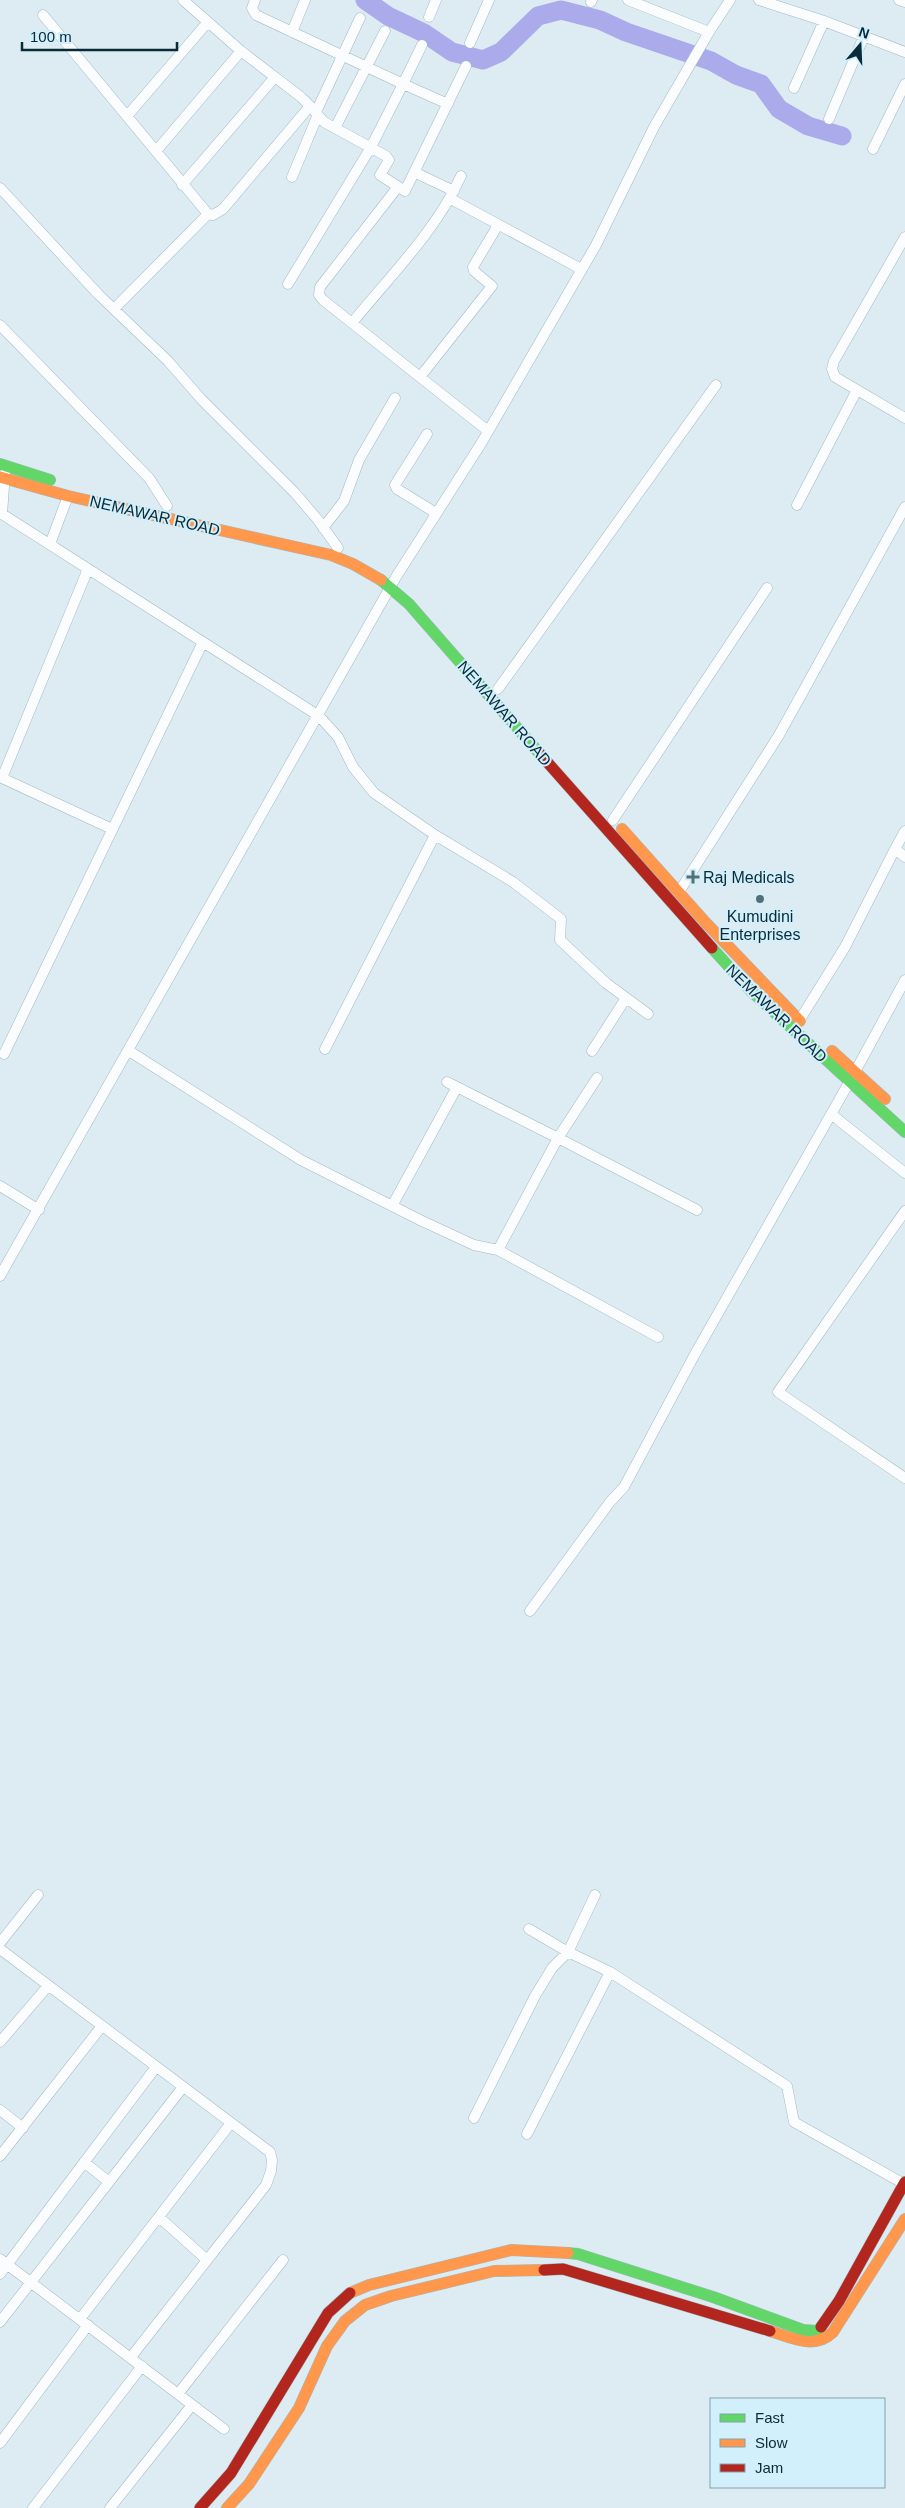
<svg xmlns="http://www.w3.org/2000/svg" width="905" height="2508" viewBox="0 0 905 2508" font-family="Arial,sans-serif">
<rect width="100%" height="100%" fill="#dcecf2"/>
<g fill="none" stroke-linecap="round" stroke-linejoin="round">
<path stroke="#ababec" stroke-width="19" d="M365 0 388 16 424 33 452 52 483 60 501 52 538 16 561 10 600 20 626 32 711 61 736 75 761 84 779 109 808 126 842 136"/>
<defs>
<path id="street" d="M255 0 252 8 256 15 403 84 422 45
M759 0 824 21 905 52
M899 0 905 2
M591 2 592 0
M43 15 208 214 213 215 223 209 310 106 301 97 241 51 183 0
M429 17 436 0
M292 32 305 0
M709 32 730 0
M470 43 489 0
M794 88 824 21
M310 106 324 122 386 156 389 160 380 175 405 191 466 66
M316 112 360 18
M128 115 207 23
M829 119 864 36
M335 128 385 31
M873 149 905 84
M157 150 241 51
M416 173 454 191
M292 177 317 117
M182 185 275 77
M0 188 98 294 168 361 201 399 295 493 318 520 338 548
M397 188 320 287 319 295 323 300 488 431
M451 199 581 269
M905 237 834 361 832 369 835 377 905 418
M288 284 371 147 403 84 448 104
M114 309 208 214
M352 323C390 276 436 231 461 176
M0 325 149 478 167 506
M420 377 492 286 474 271 473 267 498 225
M427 434 395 485 397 489 436 513
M5 473 2 514 319 716 338 737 353 767 374 793 435 835 513 882 561 919 560 940 606 983 648 1014
M797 505 857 390
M323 528 344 501 359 460 395 398
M50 544 68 496
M88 569 2 778 112 829
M498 689 716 385
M613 820 767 588
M905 831 895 849 905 857
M679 892 779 735 905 507
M799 1021 845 947 895 849
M325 1049 435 835
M129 1051 301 1160 422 1221 474 1245 498 1250 558 1138 447 1082
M592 1051 626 998
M4 1054 203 642
M597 1078 558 1138 697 1210
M831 1114 905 1173
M0 1186 39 1210
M392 1206 457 1087
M905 1211 778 1392 905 1478
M498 1250 658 1337
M0 1276 396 577 482 442 596 245 654 127 709 32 628 0
M530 1611 610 1502 624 1487 695 1354 855 1072 905 980
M529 1929 568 1952 610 1972 787 2086 794 2122 904 2184
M0 1943 38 1895
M0 1949 270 2152 272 2160 271 2171 266 2185 131 2357
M0 2042 48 1986
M0 2110 23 2128
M474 2118 535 1996 552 1968 568 1952 595 1895
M527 2134 610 1972
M0 2156 102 2026
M84 2162 109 2182
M159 2217 207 2260
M0 2259 224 2429
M0 2274 156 2067
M80 2319 231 2123
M0 2322 183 2087
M178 2394 283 2260
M0 2443 88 2325
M33 2508 142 2366
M110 2508 192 2405"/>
<path id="fast" d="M0 464 50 480
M381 580 409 604 540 754
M712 948 750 990 905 1132
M568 2253 578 2254 713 2297 803 2330 818 2331 821 2327"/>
<path id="slow" d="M0 477 68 496 331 555 353 564 381 580
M622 829 706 923 800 1021
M832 1051 885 1099
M350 2293 369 2285 511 2250 568 2253
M770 2331C792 2338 815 2350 833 2332L905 2219
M227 2508 249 2484 299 2408 327 2346 345 2321 365 2305 391 2296 494 2271 544 2270"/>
<path id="jam" d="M540 754 712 948
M544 2270 563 2269 770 2331
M821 2327 839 2301 905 2182
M200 2508 231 2473 328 2313 350 2293"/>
</defs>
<use href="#street" stroke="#a3b9c2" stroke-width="11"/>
<use href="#fast" stroke="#a3b9c2" stroke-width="12"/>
<use href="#slow" stroke="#a3b9c2" stroke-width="12"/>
<use href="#jam" stroke="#a3b9c2" stroke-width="12"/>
<use href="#street" stroke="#fafcfd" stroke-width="10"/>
<use href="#fast" stroke="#63d668" stroke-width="11"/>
<use href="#slow" stroke="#ff974d" stroke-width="11"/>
<use href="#jam" stroke="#b3261e" stroke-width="11"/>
</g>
<g fill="#536f78" stroke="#d2effc" stroke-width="2">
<path d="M690.5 869.5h5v5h5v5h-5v5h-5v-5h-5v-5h5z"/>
<circle cx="760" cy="899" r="5"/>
</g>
<g text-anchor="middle" stroke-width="4" stroke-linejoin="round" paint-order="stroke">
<g font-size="16" fill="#092b37" stroke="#d2effc">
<text transform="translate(155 515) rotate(13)" y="6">NEMAWAR ROAD</text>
<text transform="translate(505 713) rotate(49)" y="6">NEMAWAR ROAD</text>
<text transform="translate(777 1013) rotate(44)" y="6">NEMAWAR ROAD</text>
</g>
<g font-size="16" fill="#092b37" stroke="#d2effc" text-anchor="start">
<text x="703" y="883">Raj Medicals</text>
<text x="760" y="922" text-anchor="middle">Kumudini<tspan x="760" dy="18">Enterprises</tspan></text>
</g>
</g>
<rect x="710" y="2398" width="175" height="90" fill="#d2effc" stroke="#82a1ad"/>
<rect x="720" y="2414" width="25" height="8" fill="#63d668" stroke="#82a1ad"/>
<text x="755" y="2423" font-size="15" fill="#092b37">Fast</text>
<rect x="720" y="2439" width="25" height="8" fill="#ff974d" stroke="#82a1ad"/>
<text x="755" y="2448" font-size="15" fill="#092b37">Slow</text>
<rect x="720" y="2464" width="25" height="8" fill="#b3261e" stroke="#82a1ad"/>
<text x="755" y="2473" font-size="15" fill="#092b37">Jam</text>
<g transform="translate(860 45) rotate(19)" stroke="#d2effc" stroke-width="4" paint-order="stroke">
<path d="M0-4L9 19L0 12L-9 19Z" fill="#092b37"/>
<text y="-8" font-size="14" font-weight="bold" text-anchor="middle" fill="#092b37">N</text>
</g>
<path d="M22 42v8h155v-8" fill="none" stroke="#092b37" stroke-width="2.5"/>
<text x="30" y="42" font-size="15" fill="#092b37" stroke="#d2effc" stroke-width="4" paint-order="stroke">100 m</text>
</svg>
